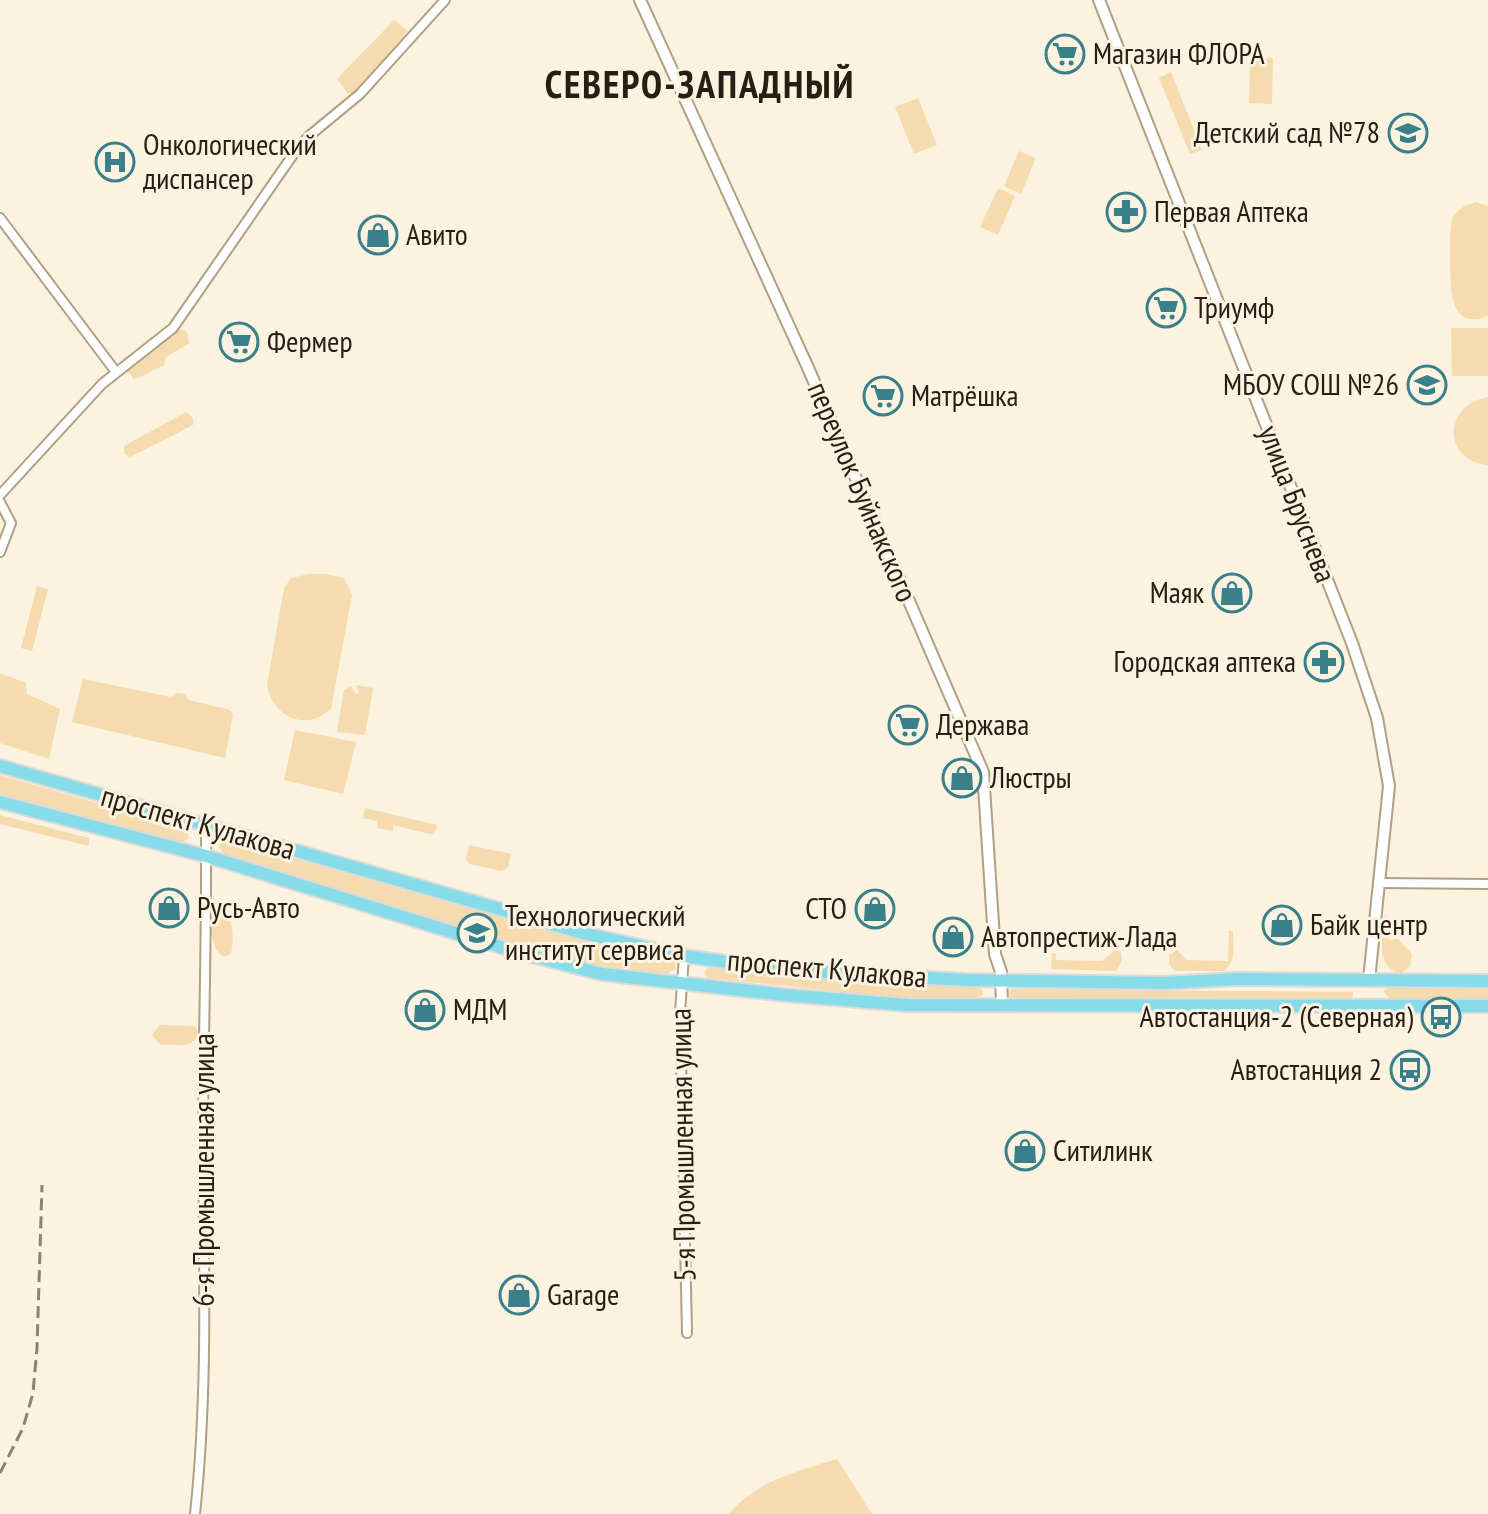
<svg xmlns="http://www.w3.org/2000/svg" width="1488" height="1514" viewBox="0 0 1488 1514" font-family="'PT Sans Narrow',sans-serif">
<rect width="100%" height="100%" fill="#fcf2e0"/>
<path fill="#f5dbad" d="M394 20 408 31 354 93 348 94 337 79Z
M1250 58H1273L1272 104 1249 103Z
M1171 72 1202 150 1190 154 1159 78Z
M918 98 937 145 914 154 895 107Z
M1019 151 1036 158 1021 194 1004 186Z
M998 188 1015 196 998 235 980 227Z
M1476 202 1488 206V316C1449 332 1451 287 1450 263 1450 249 1449 234 1452 219 1458 209 1464 205 1476 202Z
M1451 328H1488V376H1452Z
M180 329 187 332 189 343 166 357 164 365 134 380 129 372 123 375 120 374Z
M1488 397V465C1442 460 1443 405 1488 397Z
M186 412 193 418V425L130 457 124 454V446Z
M309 574H326L344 578 352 595 331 709C326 712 319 718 314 719 289 725 271 707 267 685L284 588 291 578Z
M37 586 48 589 32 651 21 648Z
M0 673 26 683 27 694 60 709 49 759 0 743Z
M83 679 171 697 176 693 185 694 189 700 230 710 233 714 225 758 72 722Z
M356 685 373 688 365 735 337 732 344 690 351 686 356 694 359 692Z
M295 730 356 742 343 794 284 780Z
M0 775 187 829 189 838 181 843 0 795Z
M365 808 437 825 434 835 393 825V831L377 828V821L363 818Z
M0 815 89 838V846L0 824Z
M226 839 551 932 671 960 675 963 676 969 666 974 596 965 551 955 226 855 218 847 221 842Z
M469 845 511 854 508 867 502 871 469 864 466 859Z
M219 908C235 915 234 939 231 954L224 957C209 949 208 920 219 908Z
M1385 915 1389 918V940L1398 939 1412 954 1410 966 1401 973C1374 969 1383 935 1385 915Z
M1229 931H1233C1233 946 1237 963 1223 971H1175L1169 964V955L1177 950 1187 960 1228 961Z
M1115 950 1121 952 1122 961 1116 971 1051 969 1052 953H1055L1056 960 1102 961Z
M708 967C798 979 887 984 977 987L982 989 983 995 977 998 892 997 708 978 704 974Z
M1389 986 1488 987V999L1389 998 1383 991Z
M1012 989 1353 992V1002L1012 999 1008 993Z
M160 1025 194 1026 199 1032C194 1050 175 1045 159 1044L152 1035Z
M837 1459 872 1514H729C754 1482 800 1470 837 1459Z"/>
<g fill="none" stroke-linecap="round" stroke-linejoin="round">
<defs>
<path id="minor" d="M0 218 116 372
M0 495 102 384 173 328 297 149 309 136 360 94 445 0
M0 502 11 523 0 552
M1380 883 1488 884
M684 956 680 1012 687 1333
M195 1514C208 1393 204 1270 203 1149 203 1041 207 933 206 826"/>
<path id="tertiary" d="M640 0 809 370 983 772 995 954 1001 972 1002 1005
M1099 0 1352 643 1377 718 1389 786 1369 980"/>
<path id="primary" d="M0 766 583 933 684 956 784 970 967 980 1164 983 1236 979 1488 981
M0 802 206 856 520 953 602 974 785 995 906 1005 1488 1006"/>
</defs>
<use href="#minor" stroke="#b0a084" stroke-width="12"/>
<use href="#tertiary" stroke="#b0a084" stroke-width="14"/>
<use href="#primary" stroke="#dcdbd9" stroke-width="16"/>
<use href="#minor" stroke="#fff" stroke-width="8"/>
<use href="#tertiary" stroke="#fff" stroke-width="10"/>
<use href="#primary" stroke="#87dce9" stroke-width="12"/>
<path stroke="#8c8375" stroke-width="3" stroke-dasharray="12 6" stroke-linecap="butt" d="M0 1473 23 1428 33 1393 37 1348 42 1185"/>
</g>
<defs>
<symbol id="supermarket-ring" viewBox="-11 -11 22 22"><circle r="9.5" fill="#fcf2e0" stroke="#3a808b" stroke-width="1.5"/><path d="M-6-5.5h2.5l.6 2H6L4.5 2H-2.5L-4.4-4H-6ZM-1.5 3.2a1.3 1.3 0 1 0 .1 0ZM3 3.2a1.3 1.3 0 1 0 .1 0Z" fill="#3a808b"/></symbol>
<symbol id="school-ring" viewBox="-11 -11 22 22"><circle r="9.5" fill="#fcf2e0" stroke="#3a808b" stroke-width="1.5"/><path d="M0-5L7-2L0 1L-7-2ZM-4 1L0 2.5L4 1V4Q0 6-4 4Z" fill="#3a808b"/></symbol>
<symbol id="hospital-ring" viewBox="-11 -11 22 22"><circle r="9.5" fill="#fcf2e0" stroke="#3a808b" stroke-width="1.5"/><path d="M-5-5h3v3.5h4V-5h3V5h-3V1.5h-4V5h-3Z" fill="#3a808b"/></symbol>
<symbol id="pharmacy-ring" viewBox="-11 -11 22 22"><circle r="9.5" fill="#fcf2e0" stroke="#3a808b" stroke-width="1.5"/><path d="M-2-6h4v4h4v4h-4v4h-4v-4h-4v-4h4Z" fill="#3a808b"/></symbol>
<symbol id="shop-ring" viewBox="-11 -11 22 22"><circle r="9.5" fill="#fcf2e0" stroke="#3a808b" stroke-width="1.5"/><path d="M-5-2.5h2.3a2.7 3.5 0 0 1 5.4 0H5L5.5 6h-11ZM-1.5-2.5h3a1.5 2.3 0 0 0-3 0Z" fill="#3a808b"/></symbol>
<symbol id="university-ring" viewBox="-11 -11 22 22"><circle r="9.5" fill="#fcf2e0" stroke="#3a808b" stroke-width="1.5"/><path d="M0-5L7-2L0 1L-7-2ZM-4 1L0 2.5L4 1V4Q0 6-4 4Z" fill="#3a808b"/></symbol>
<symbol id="bus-ring" viewBox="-11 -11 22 22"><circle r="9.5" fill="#fcf2e0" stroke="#3a808b" stroke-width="1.5"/><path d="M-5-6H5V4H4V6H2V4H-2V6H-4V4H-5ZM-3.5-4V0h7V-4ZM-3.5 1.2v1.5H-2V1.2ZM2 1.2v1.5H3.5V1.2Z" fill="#3a808b"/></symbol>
</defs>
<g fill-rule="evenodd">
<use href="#supermarket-ring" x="1043" y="32" width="44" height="44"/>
<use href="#school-ring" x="1386" y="111" width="44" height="44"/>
<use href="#hospital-ring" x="93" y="140" width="44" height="44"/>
<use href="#pharmacy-ring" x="1104" y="190" width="44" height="44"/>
<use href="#shop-ring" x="356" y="213" width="44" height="44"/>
<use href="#supermarket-ring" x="1144" y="286" width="44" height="44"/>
<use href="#supermarket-ring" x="217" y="320" width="44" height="44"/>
<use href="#school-ring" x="1405" y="363" width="44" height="44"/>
<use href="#supermarket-ring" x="861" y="374" width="44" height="44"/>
<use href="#shop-ring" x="1210" y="571" width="44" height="44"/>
<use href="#pharmacy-ring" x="1302" y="640" width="44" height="44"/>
<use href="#supermarket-ring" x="886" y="703" width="44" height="44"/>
<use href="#shop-ring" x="940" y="756" width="44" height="44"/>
<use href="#shop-ring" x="147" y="886" width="44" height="44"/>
<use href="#shop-ring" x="853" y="887" width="44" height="44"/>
<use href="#shop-ring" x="1260" y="903" width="44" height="44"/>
<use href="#university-ring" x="455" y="911" width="44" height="44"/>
<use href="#shop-ring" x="931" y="915" width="44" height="44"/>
<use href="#shop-ring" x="403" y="988" width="44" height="44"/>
<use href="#bus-ring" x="1419" y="995" width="44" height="44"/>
<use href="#bus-ring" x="1388" y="1048" width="44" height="44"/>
<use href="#shop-ring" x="1003" y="1129" width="44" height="44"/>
<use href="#shop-ring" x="497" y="1273" width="44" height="44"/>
</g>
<g text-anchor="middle" stroke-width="6" stroke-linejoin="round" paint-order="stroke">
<g font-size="30" fill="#261f14" stroke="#fcf2e0" text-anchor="start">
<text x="1093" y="64">Магазин ФЛОРА</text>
<text x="1380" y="143" text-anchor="end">Детский сад №78</text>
<text x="143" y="155">Онкологический<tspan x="143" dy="34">диспансер</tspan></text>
<text x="1154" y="222">Первая Аптека</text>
<text x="406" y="245">Авито</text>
<text x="1194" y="318">Триумф</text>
<text x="267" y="352">Фермер</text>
<text x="1399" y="395" text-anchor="end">МБОУ СОШ №26</text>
<text x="911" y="406">Матрёшка</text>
<text x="1204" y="603" text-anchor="end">Маяк</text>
<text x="1296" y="672" text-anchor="end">Городская аптека</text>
<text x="936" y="735">Держава</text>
<text x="990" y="788">Люстры</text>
<text x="197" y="918">Русь-Авто</text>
<text x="847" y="919" text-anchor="end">СТО</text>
<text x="505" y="926">Технологический<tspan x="505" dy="34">институт сервиса</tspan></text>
<text x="1310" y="935">Байк центр</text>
<text x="981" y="947">Автопрестиж-Лада</text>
<text x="453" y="1020">МДМ</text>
<text x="1413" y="1027" text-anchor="end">Автостанция-2 (Северная)</text>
<text x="1382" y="1080" text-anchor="end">Автостанция 2</text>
<text x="1053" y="1161">Ситилинк</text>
<text x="547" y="1305">Garage</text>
</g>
<g font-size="30" fill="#261f14" stroke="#fcf2e0">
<text transform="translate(862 492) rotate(67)" y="10">переулок Буйнакского</text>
<text transform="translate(1297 504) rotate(69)" y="10">улица Бруснева</text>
<text transform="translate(198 823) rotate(16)" y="10">проспект Кулакова</text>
<text transform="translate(827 969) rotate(5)" y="10">проспект Кулакова</text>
<text transform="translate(683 1145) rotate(-91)" y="10">5-я Промышленная улица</text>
<text transform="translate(204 1170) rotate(-90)" y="10">6-я Промышленная улица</text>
</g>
<g font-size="38" font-weight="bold" letter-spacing="2" fill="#261f14" stroke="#fcf2e0">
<text x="700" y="98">СЕВЕРО-ЗАПАДНЫЙ</text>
</g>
</g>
</svg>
